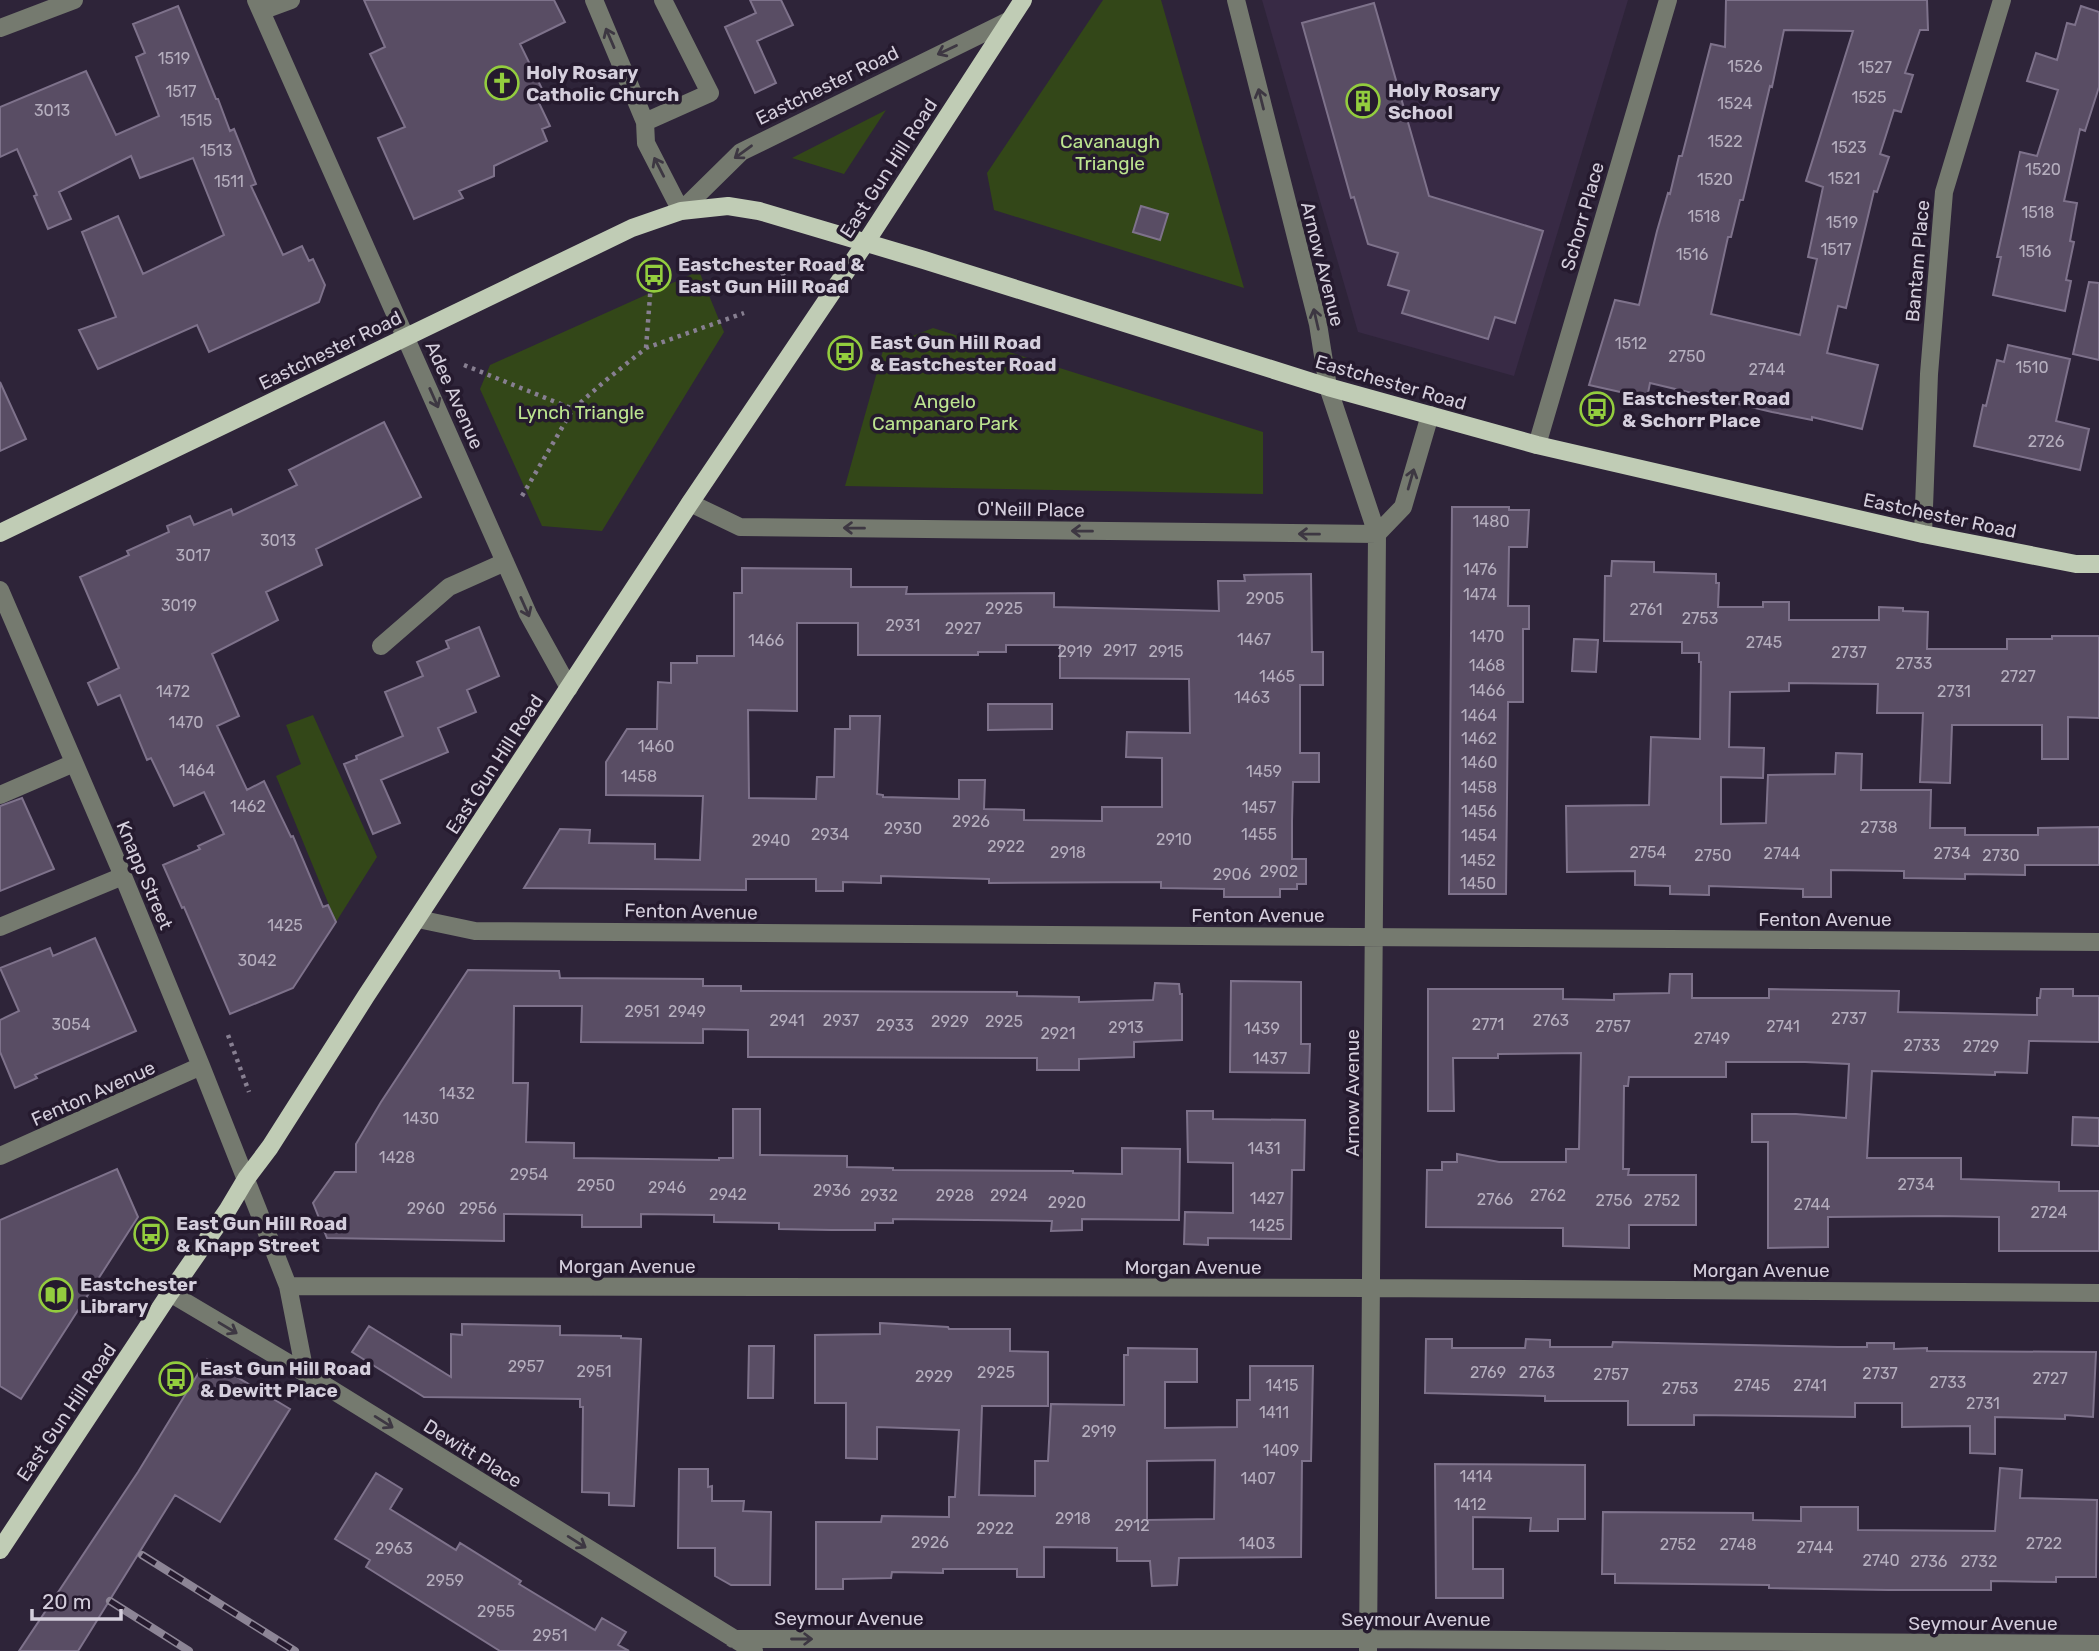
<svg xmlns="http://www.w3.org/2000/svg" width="2099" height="1651" viewBox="0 0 2099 1651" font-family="Rubik,sans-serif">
<rect width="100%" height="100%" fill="#2e2439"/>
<path fill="#382a45" d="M1262 0H1628L1514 376 1358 332Z"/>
<path fill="#334718" d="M1103 0H1161L1244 288 994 210 987 173Z
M886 110 844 174 792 158Z
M699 271 724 332 602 531 542 526 480 389 490 365Z
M933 328 1263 432V494L845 486 884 347Z
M313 715 377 857 336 922 276 776 301 764 286 725Z"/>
<path fill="#594d64" stroke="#7e728b" stroke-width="2" fill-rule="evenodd" d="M364 0H554L565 22 520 44 547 99 539 103 550 126 542 129 547 141 494 166V176L459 191 463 198 414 219 378 138 405 127 370 54 385 47Z
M750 0H781L793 25 757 41 776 83 755 93 725 27 756 13Z
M1726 0H1927L1928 30H1920L1905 73 1913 75 1901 112 1894 110 1880 154 1889 157 1877 192 1874 191 1846 308 1838 306 1827 353 1878 365 1862 429 1812 417V420L1772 412 1650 383 1647 398 1589 385 1615 300 1639 305 1657 231 1668 193 1670 194 1679 156H1682L1711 44 1725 47ZM1784 30 1853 31 1806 181 1823 187 1808 257 1817 259 1800 335 1711 314 1728 237H1731L1740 200H1743L1770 86 1772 87Z
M1374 3 1429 196 1543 231 1515 323 1495 317 1488 339 1402 313 1409 291 1388 285 1398 253 1368 244 1354 197 1351 198 1302 23Z
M178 6 216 99H218L230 131 234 129 256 184 251 186 283 255 302 246 309 261 313 259 325 285 319 302 209 352 197 325 98 369 79 330 116 317 82 232 118 216 143 274 224 235 193 158 140 178 131 156 59 192 71 219 48 229 34 196 37 195 17 149 0 157V107L86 71 116 135 159 116 136 57 145 53 133 24Z
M2081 6 2099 12V87L2085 131 2080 129 2064 201 2077 203 2070 241 2074 242 2066 280 2071 281 2065 311 1993 295 2001 257H1997L2020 152 2037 156 2058 90 2027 81 2036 53 2057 60 2067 23 2075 25Z
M1141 206 1168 214 1160 240 1133 232Z
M2089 282 2099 283V360L2073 354Z
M2008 345 2070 359 2056 421 2089 429 2080 470 1974 446 1983 405 1986 406 1997 360 2004 362Z
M0 382 26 439 0 451Z
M384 422 421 497 316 549 322 565 266 592 278 620 212 654 239 716 217 726 247 790 264 781 291 837 293 836 323 907 328 905 336 922 293 988 230 1014 184 907 182 908 163 865 200 849 198 846 224 834 204 792 174 806 151 758 147 760 120 695 98 705 88 683 119 668 80 577 129 555 127 551 169 532 167 526 190 516 194 525 231 509 233 515 297 485 289 470Z
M1452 507H1509V510H1529L1527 547H1509L1508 606H1529V629H1523V702H1508L1506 894H1449Z
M1612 561 1654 562V572L1716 574V583H1719L1718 607H1763V602H1789V620H1879V607L1903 608V611L1928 612 1927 649H2007V639H2052V636H2099V718L2068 717V759H2042V725H1952L1950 783 1920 782 1923 713H1877L1878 684 1789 683V691L1730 692 1729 747 1764 748 1763 778 1721 777V824L1766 823 1768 775 1835 774 1836 753 1862 754 1861 790H1931L1930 828H1965V835H2038V828L2099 827V865H2025V875L1965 874V879L1904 878V871L1831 870V897H1803V889L1709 886V895L1670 894V886L1635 885V871L1567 872 1566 806 1649 805 1651 737 1700 739 1701 662H1699V653H1682V642L1604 641 1605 576H1611Z
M742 568 851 569V587H907L906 594 1054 593V607L1219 611 1218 581H1245L1244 575 1311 574 1312 652H1323V685H1300V753H1319V782H1293L1292 821V859H1306V884H1297V889H1280V897H1224V889L1161 888V882L989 883V879L881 876V883L843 882V891H816V879H746V890L524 888 560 829 590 830 589 843 655 844V859L700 860 703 796 606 795V762L627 729H657L658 682 671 683V663H697V656H734V593H742ZM797 623H858V655H978V652H1006V645H1060V678L1189 679 1190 733 1127 732 1126 757 1162 758V807H1102V821L1024 820V810L984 809 985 780H959V799L883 797V795L877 794 880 716H850V729H835L834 777H817L816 799 749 798 748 710 797 711Z
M479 627 499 676 467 690 476 712 438 728 448 752 381 780 400 823 373 834 344 764 357 759 356 756 403 736 385 692 423 676 417 662 449 648 446 641Z
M1574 639 1598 640 1596 672 1572 671Z
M988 704H1052V729L988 730Z
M22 798 54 869 0 891V806Z
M95 938 136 1031 35 1075 37 1078 15 1088 0 1052V1020L19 1011 0 968 50 948 53 956Z
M468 970 559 971 560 978 703 979V986H741V991L1017 992V996L1079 997V1002L1153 1000 1155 983 1179 984 1180 994H1182V1040L1134 1042V1057L1079 1059V1070H1037V1058L748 1057V1030L703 1029V1043L581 1042 582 1006H514L513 1083H528L526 1142 574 1143V1158L719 1160V1158H733V1109H760V1155L847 1156V1167L893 1168V1170L1073 1171V1173L1122 1174V1148L1180 1149 1179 1220 1082 1219V1230L1051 1231 1052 1221 893 1219V1223H875V1230H831L779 1229V1223L714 1222V1215L641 1214V1227H582V1215L504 1214V1241L327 1238 313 1203 335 1172H356V1144L381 1102Z
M1670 974H1692V998H1769V989L1899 991 1898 1012 2037 1015V998H2040L2041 989H2073V996H2099V1042L2029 1041 2027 1073 1995 1072V1075L1872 1071 1867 1158H1961V1179L2059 1182V1191H2099V1251H1999V1217L1939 1216 1828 1217V1247L1768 1248V1142H1752V1114H1796L1846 1118 1849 1064 1805 1062H1726V1077H1629L1628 1086H1624L1623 1169H1629L1628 1175H1696V1225H1629V1248L1563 1246V1228L1426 1227 1427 1170H1442V1162H1457V1154L1499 1162H1566V1149H1579L1581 1053 1498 1054V1058H1453L1454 1111H1428V989H1563V999L1614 1000V994L1669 993Z
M1231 981 1301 982V1044H1310L1309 1073 1230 1072Z
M1187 1111H1213V1119L1305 1120 1304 1170H1292L1291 1239 1208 1238V1245L1184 1244 1185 1212 1233 1213V1163L1188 1162Z
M2073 1117 2099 1118V1146L2072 1145Z
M117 1169 138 1217 21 1399 0 1386V1220Z
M880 1323 948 1327 949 1329H1010V1351L1048 1352V1406H982L979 1495 1035 1496V1461H1048L1051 1404 1124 1405V1355H1128V1348L1197 1349V1382H1165V1428L1237 1427V1400H1250V1366H1313L1311 1461H1302L1301 1557 1179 1558 1177 1585 1152 1586 1150 1561H1117V1548L1044 1547V1577H1017V1569H943V1573L892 1572 891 1578 843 1579V1589H816V1522H881L882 1516 949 1517V1497H955L959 1430 877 1427V1459L846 1458V1403H815V1335L880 1334ZM1215 1460 1214 1519 1147 1520V1461Z
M462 1324 560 1326V1335L621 1336V1338L641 1339 634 1506 609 1505V1493L582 1492 583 1407H580V1399L424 1397 352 1352 369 1326 451 1377V1334L462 1335Z
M1426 1339H1452V1348H1525L1526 1339 1550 1340V1347H1612L1613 1342 1838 1347H1867V1343H1894V1349L1927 1348V1351L2096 1352 2093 1417 2065 1415V1419L1995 1417V1454L1970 1453V1426L1902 1427V1403H1855V1417L1694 1415V1425H1628V1401H1545V1396L1425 1393Z
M749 1346H774L773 1398H748Z
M207 1359 290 1409 220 1522 175 1495 78 1651H19L138 1472Z
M1435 1464 1585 1465V1519H1558V1531H1530L1531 1518 1473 1517V1569H1503V1598H1436Z
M2000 1468 2022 1470 2020 1498 2097 1500 2096 1577H2056V1582L1991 1581V1590H1888L1769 1588V1585L1615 1583V1574H1602L1603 1512 1753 1513V1520L1801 1521V1507H1858V1530L1995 1531Z
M679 1469H708V1487L712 1486V1501H744L743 1511 771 1512 770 1585H731L715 1576V1548H678Z
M376 1473 402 1489 390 1509 456 1550 460 1543 521 1581 519 1584 595 1630 602 1618 626 1632 618 1645 629 1651H500L366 1567 370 1560 335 1539Z"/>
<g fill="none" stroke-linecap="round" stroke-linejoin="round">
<path stroke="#877f91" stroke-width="4.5" stroke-dasharray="3.5 5" stroke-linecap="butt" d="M782 273 788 281
M646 348 651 283
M464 365 573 409
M522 496 573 409 605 381 646 348 744 313
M228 1035 249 1092"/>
<path stroke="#757a6f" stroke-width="18" d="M256 0 528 614 569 688
M594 0 645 122 646 143 681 211 741 152 1008 21
M1236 0 1318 324 1328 387 1377 534 1368 1651
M261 11 291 0
M0 28 74 0
M645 122 710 93 663 0
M1537 445 1668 0
M690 503 740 527 1377 534 1403 507 1430 415
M1923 534 1929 374 1944 192 2002 0
M0 590 123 876 201 1066 288 1286 305 1373
M381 646 449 587 505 562
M0 795 74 763
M418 919 475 931 2099 942
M0 927 123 876
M0 1156 201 1066
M288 1286 1371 1288 2099 1293
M170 1293 305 1373 754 1651
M733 1639H1368L2099 1644"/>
<path stroke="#c0ccb5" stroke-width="18" d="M0 533 632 228 681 211 728 206 759 211 924 260 1328 387 1537 445 1923 534 2076 564H2099
M0 1550 170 1293 227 1211 246 1179 270 1147 366 996 690 503 866 242 1023 0"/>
<defs>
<path id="rail" d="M142 1555 295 1651
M110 1601 189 1651"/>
</defs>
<use href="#rail" stroke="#8d8596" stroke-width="8"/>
<use href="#rail" stroke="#251a2e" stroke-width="5" stroke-dasharray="16" stroke-linecap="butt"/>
</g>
<defs><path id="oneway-shaft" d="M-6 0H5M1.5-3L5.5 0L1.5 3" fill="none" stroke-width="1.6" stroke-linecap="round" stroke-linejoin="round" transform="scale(1.75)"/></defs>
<g stroke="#3d3742">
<use href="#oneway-shaft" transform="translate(610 38) rotate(-113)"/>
<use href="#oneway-shaft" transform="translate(947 50) rotate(155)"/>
<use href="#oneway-shaft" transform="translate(1261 99) rotate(-104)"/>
<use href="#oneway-shaft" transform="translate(743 152) rotate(144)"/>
<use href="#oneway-shaft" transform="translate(659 167) rotate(-117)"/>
<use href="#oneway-shaft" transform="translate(1316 319) rotate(-103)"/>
<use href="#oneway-shaft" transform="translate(434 398) rotate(66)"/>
<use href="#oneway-shaft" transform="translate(1411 479) rotate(-74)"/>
<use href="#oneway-shaft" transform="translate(854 528) rotate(-179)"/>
<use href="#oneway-shaft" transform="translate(1082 531) rotate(-179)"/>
<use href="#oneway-shaft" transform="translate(1309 534) rotate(-179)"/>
<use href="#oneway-shaft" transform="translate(525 607) rotate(66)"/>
<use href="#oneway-shaft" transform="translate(228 1328) rotate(31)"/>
<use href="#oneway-shaft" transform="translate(384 1422) rotate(32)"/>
<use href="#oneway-shaft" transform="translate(577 1542) rotate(32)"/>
<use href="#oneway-shaft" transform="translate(802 1639)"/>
</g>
<defs>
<symbol id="church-ring" viewBox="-11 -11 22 22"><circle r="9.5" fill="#251a2e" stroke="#93cd3e" stroke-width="1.5"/><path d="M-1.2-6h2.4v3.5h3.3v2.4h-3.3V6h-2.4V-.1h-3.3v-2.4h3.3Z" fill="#93cd3e"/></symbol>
<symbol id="building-ring" viewBox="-11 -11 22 22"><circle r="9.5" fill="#251a2e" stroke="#93cd3e" stroke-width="1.5"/><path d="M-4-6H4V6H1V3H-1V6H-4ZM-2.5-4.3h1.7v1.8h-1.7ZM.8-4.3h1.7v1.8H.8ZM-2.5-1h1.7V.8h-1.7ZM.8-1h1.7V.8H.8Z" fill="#93cd3e"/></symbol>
<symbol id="bus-ring" viewBox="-11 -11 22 22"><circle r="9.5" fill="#251a2e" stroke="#93cd3e" stroke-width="1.5"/><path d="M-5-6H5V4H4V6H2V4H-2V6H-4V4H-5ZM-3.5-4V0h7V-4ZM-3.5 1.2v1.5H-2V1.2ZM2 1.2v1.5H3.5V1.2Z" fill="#93cd3e"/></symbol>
<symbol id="library-ring" viewBox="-11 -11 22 22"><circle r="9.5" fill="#251a2e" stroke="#93cd3e" stroke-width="1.5"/><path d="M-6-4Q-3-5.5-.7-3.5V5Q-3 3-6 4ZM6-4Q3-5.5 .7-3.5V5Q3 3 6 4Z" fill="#93cd3e"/></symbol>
</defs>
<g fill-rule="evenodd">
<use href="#church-ring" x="483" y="64" width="38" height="38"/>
<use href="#building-ring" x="1344" y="82" width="38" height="38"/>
<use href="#bus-ring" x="635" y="256" width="38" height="38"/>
<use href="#bus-ring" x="826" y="334" width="38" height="38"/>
<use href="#bus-ring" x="1578" y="390" width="38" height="38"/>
<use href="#bus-ring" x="132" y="1215" width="38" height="38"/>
<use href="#library-ring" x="37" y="1276" width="38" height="38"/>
<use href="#bus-ring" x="157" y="1360" width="38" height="38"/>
</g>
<g text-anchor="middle" stroke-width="7" stroke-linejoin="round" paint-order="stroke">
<g font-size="16" fill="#b5aebe">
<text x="174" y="64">1519</text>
<text x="1745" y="72">1526</text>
<text x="1875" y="73">1527</text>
<text x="181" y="97">1517</text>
<text x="1869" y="103">1525</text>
<text x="1735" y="109">1524</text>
<text x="52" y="116">3013</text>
<text x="196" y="126">1515</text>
<text x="1725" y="147">1522</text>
<text x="1849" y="153">1523</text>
<text x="216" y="156">1513</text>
<text x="2043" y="175">1520</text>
<text x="1844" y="184">1521</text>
<text x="1715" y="185">1520</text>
<text x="229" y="187">1511</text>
<text x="2038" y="218">1518</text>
<text x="1704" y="222">1518</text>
<text x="1842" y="228">1519</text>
<text x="1836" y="255">1517</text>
<text x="2035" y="257">1516</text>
<text x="1692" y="260">1516</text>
<text x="1631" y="349">1512</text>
<text x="1687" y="362">2750</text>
<text x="2032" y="373">1510</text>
<text x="1767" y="375">2744</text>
<text x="2046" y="447">2726</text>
<text x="1491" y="527">1480</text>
<text x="278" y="546">3013</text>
<text x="193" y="561">3017</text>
<text x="1480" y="575">1476</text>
<text x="1480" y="600">1474</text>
<text x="1265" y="604">2905</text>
<text x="179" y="611">3019</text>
<text x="1004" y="614">2925</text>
<text x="1646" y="615">2761</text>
<text x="1700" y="624">2753</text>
<text x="903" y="631">2931</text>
<text x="963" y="634">2927</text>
<text x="1487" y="642">1470</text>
<text x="1254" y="645">1467</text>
<text x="766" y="646">1466</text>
<text x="1764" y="648">2745</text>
<text x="1120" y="656">2917</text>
<text x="1075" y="657">2919</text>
<text x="1166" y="657">2915</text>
<text x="1849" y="658">2737</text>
<text x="1914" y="669">2733</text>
<text x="1487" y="671">1468</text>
<text x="1277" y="682">1465</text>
<text x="2018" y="682">2727</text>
<text x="1487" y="696">1466</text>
<text x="173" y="697">1472</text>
<text x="1954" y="697">2731</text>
<text x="1252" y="703">1463</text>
<text x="1479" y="721">1464</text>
<text x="186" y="728">1470</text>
<text x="1479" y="744">1462</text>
<text x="656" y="752">1460</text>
<text x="1479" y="768">1460</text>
<text x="197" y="776">1464</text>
<text x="1264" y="777">1459</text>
<text x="639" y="782">1458</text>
<text x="1479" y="793">1458</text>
<text x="248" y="812">1462</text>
<text x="1259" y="813">1457</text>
<text x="1479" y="817">1456</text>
<text x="971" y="827">2926</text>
<text x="1879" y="833">2738</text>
<text x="903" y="834">2930</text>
<text x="830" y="840">2934</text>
<text x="1259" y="840">1455</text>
<text x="1479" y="841">1454</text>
<text x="1174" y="845">2910</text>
<text x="771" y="846">2940</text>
<text x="1006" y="852">2922</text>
<text x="1068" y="858">2918</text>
<text x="1648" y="858">2754</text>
<text x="1782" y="859">2744</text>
<text x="1952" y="859">2734</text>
<text x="1713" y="861">2750</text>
<text x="2001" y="861">2730</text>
<text x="1478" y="866">1452</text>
<text x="1279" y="877">2902</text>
<text x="1232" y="880">2906</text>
<text x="1478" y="889">1450</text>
<text x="285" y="931">1425</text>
<text x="257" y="966">3042</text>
<text x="642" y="1017">2951</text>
<text x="687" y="1017">2949</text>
<text x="1849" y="1024">2737</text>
<text x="787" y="1026">2941</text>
<text x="841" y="1026">2937</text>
<text x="1551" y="1026">2763</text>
<text x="950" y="1027">2929</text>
<text x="1004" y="1027">2925</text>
<text x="71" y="1030">3054</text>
<text x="1488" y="1030">2771</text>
<text x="895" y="1031">2933</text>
<text x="1613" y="1032">2757</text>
<text x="1783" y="1032">2741</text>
<text x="1126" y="1033">2913</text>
<text x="1262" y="1034">1439</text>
<text x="1058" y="1039">2921</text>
<text x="1712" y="1044">2749</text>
<text x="1922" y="1051">2733</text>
<text x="1981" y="1052">2729</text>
<text x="1270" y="1064">1437</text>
<text x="457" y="1099">1432</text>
<text x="421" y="1124">1430</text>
<text x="1264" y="1154">1431</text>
<text x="397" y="1163">1428</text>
<text x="529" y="1180">2954</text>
<text x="1916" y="1190">2734</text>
<text x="596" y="1191">2950</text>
<text x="667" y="1193">2946</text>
<text x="832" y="1196">2936</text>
<text x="728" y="1200">2942</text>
<text x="879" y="1201">2932</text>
<text x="955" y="1201">2928</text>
<text x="1009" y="1201">2924</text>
<text x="1548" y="1201">2762</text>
<text x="1267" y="1204">1427</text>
<text x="1495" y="1205">2766</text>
<text x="1614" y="1206">2756</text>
<text x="1662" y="1206">2752</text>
<text x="1067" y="1208">2920</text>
<text x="1812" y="1210">2744</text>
<text x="426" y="1214">2960</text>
<text x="478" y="1214">2956</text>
<text x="2049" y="1218">2724</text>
<text x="1267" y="1231">1425</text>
<text x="526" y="1372">2957</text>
<text x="594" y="1377">2951</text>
<text x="996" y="1378">2925</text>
<text x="1488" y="1378">2769</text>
<text x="1537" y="1378">2763</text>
<text x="1880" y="1379">2737</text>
<text x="1611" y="1380">2757</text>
<text x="934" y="1382">2929</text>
<text x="2050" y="1384">2727</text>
<text x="1948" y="1388">2733</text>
<text x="1282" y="1391">1415</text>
<text x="1752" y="1391">2745</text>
<text x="1810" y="1391">2741</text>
<text x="1680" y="1394">2753</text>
<text x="1983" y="1409">2731</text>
<text x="1274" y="1418">1411</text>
<text x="1099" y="1437">2919</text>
<text x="1281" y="1456">1409</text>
<text x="1476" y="1482">1414</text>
<text x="1258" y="1484">1407</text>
<text x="1470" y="1510">1412</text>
<text x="1073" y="1524">2918</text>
<text x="1132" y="1531">2912</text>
<text x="995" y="1534">2922</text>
<text x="930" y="1548">2926</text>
<text x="1257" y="1549">1403</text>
<text x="2044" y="1549">2722</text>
<text x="1678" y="1550">2752</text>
<text x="1738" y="1550">2748</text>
<text x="1815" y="1553">2744</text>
<text x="394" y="1554">2963</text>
<text x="1881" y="1566">2740</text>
<text x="1929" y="1567">2736</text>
<text x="1979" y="1567">2732</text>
<text x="445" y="1586">2959</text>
<text x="496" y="1617">2955</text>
<text x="550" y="1641">2951</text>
</g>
<g font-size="19" font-weight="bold" fill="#d4cedc" stroke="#251a2e" text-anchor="start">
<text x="526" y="79">Holy Rosary<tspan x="526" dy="22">Catholic Church</tspan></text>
<text x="1388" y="97">Holy Rosary<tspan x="1388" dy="22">School</tspan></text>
<text x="678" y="271">Eastchester Road &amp;<tspan x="678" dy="22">East Gun Hill Road</tspan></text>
<text x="870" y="349">East Gun Hill Road<tspan x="870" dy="22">&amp; Eastchester Road</tspan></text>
<text x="1622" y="405">Eastchester Road<tspan x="1622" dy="22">&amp; Schorr Place</tspan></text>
<text x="176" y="1230">East Gun Hill Road<tspan x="176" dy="22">&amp; Knapp Street</tspan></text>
<text x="80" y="1291">Eastchester<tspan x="80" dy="22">Library</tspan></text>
<text x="200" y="1375">East Gun Hill Road<tspan x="200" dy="22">&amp; Dewitt Place</tspan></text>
</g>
<g font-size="19" fill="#d4cedc" stroke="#251a2e">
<text transform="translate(827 85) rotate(-26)" y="7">Eastchester Road</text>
<text transform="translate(888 168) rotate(-57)" y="7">East Gun Hill Road</text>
<text transform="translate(1582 216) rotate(-74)" y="7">Schorr Place</text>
<text transform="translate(1917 261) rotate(-85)" y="7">Bantam Place</text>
<text transform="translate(1323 264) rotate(76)" y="7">Arnow Avenue</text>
<text transform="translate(330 350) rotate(-26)" y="7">Eastchester Road</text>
<text transform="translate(1391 382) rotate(16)" y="7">Eastchester Road</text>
<text transform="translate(455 395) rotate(66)" y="7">Adee Avenue</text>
<text transform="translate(1031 509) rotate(1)" y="7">O'Neill Place</text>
<text transform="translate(1940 515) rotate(12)" y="7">Eastchester Road</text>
<text transform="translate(494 764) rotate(-57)" y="7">East Gun Hill Road</text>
<text transform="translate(145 875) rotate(67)" y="7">Knapp Street</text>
<text transform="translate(691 911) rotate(1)" y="7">Fenton Avenue</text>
<text x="1258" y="922">Fenton Avenue</text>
<text x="1825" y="926">Fenton Avenue</text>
<text transform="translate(93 1093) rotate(-24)" y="7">Fenton Avenue</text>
<text transform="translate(1352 1093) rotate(-90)" y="7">Arnow Avenue</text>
<text x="627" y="1273">Morgan Avenue</text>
<text x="1193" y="1274">Morgan Avenue</text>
<text x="1761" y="1277">Morgan Avenue</text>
<text transform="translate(66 1412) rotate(-56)" y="7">East Gun Hill Road</text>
<text transform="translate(473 1453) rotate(32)" y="7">Dewitt Place</text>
<text x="849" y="1625">Seymour Avenue</text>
<text x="1416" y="1626">Seymour Avenue</text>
<text x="1983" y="1630">Seymour Avenue</text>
</g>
<g font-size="19" fill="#bce48f" stroke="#251a2e">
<text x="1110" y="148">Cavanaugh<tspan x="1110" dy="22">Triangle</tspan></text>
<text x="945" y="408">Angelo<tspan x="945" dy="22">Campanaro Park</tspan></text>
<text x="581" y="419">Lynch Triangle</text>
</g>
</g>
<path d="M32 1609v10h89v-10" fill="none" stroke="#d4cedc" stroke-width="3.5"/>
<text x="42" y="1609" font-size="21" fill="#d4cedc" stroke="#251a2e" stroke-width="5" paint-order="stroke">20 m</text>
</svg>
